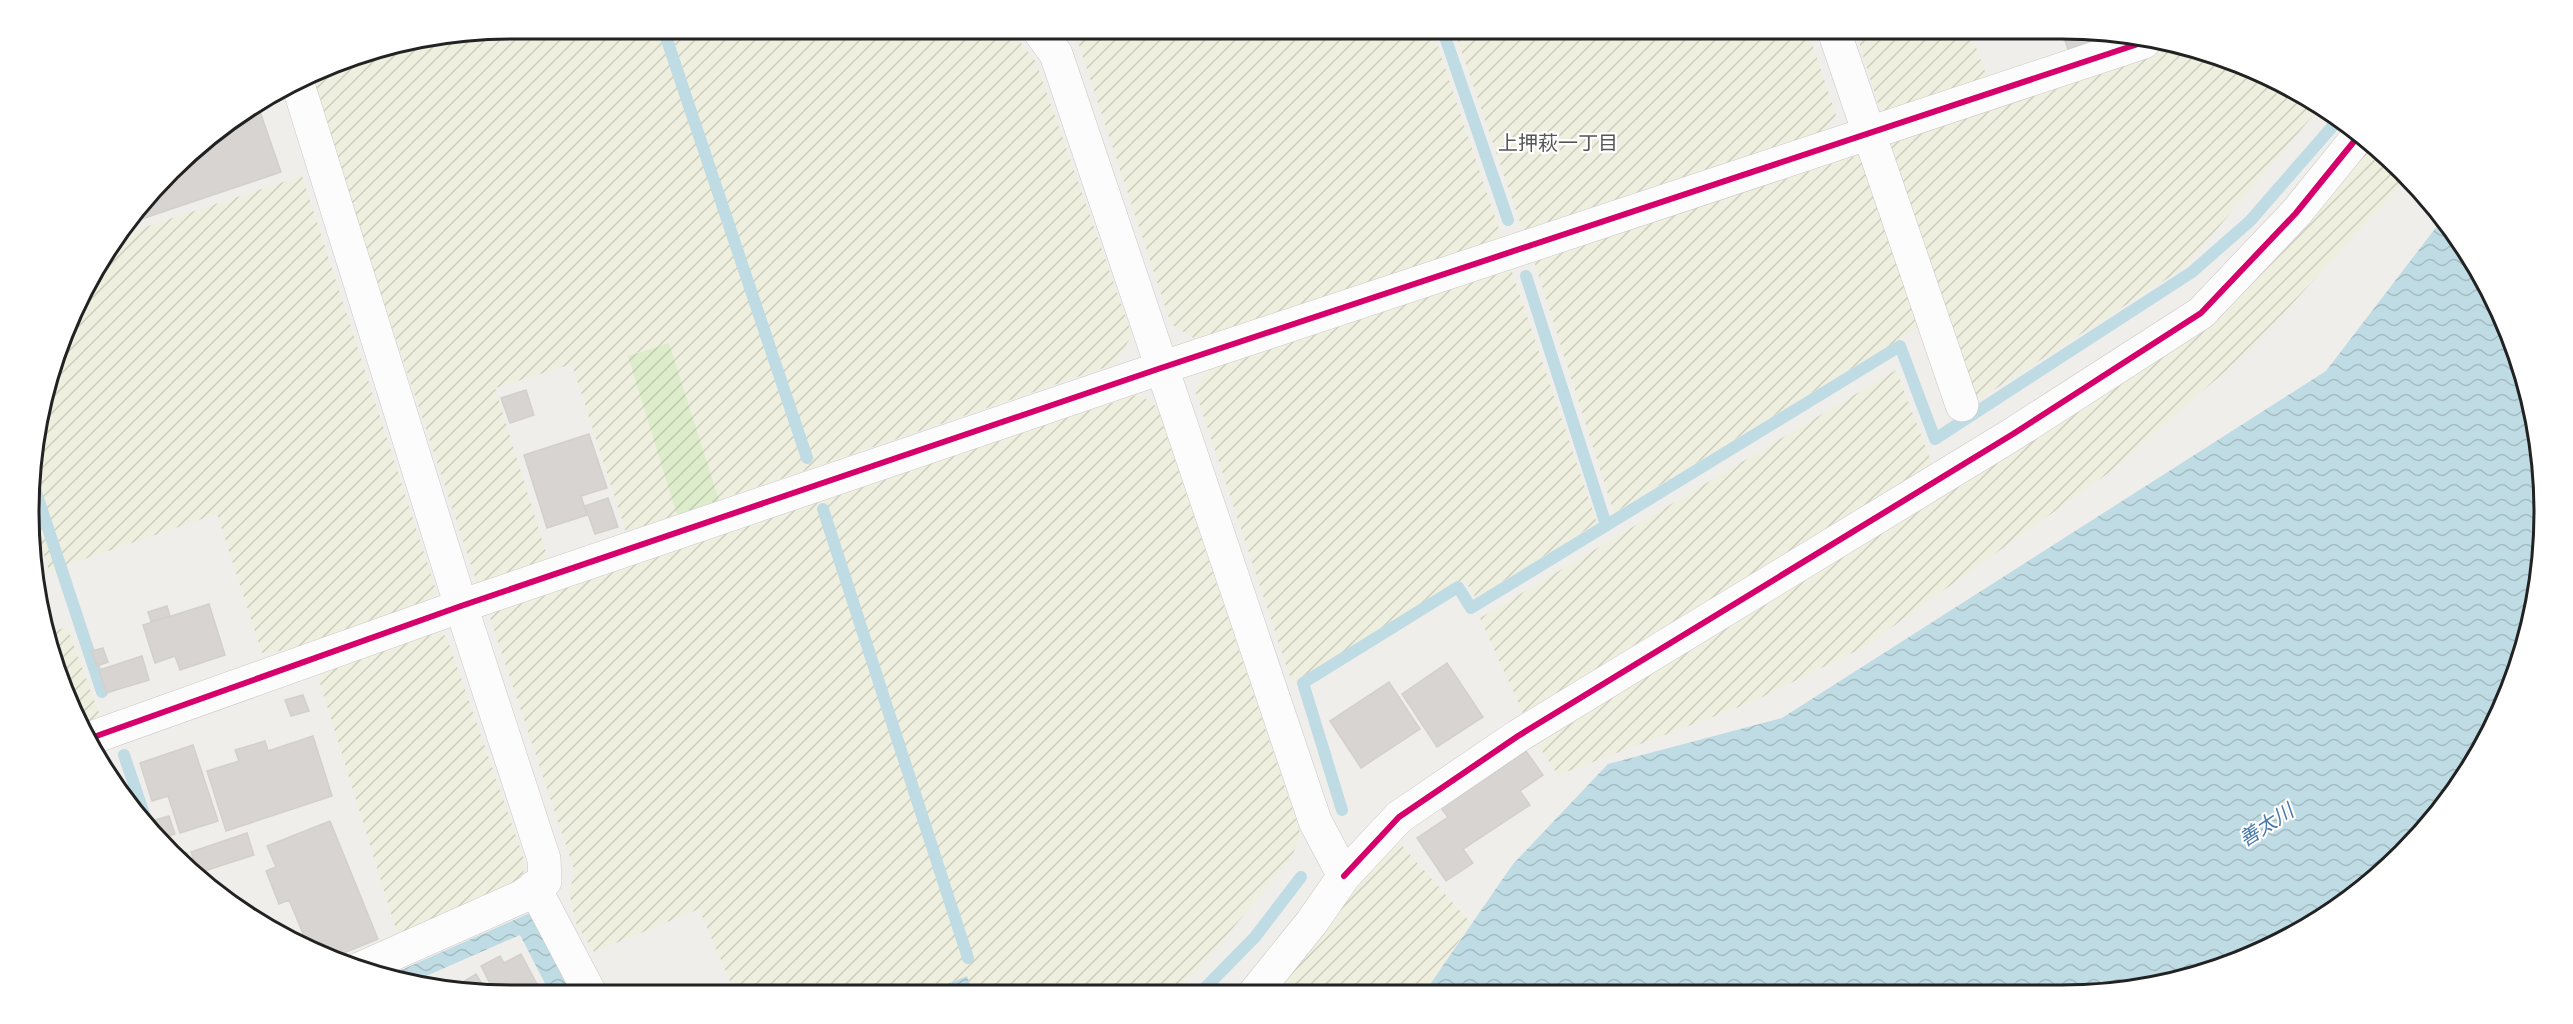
<svg xmlns="http://www.w3.org/2000/svg" width="2573" height="1024" viewBox="0 0 2573 1024" font-family="'Open Sans','Noto Sans JP',sans-serif">
<defs>
<pattern id="farmland-furrows" width="10" height="10" patternUnits="userSpaceOnUse" patternTransform="scale(1.5)"><rect width="10" height="10" fill="#efefdf"/><path d="M-1 1l2-2M0 10L10 0M9 11l2-2" fill="none" stroke="#cdcdbf"/></pattern>
<pattern id="garden-furrows" width="10" height="10" patternUnits="userSpaceOnUse" patternTransform="scale(1.5)"><rect width="10" height="10" fill="#ddeccb"/><path d="M-1 1l2-2M0 10L10 0M9 11l2-2" fill="none" stroke="#bdcaae"/></pattern>
<pattern id="water-waves" width="16" height="10" patternUnits="userSpaceOnUse" patternTransform="scale(1.5)"><rect width="16" height="10" fill="#bfdbe3"/><path d="M0 5q4-4 8 0t8 0" fill="none" stroke="#a4bcc2"/></pattern>
</defs>
<rect width="100%" height="100%" fill="#f0eeeb"/>
<path fill="url(#farmland-furrows)" d="M512 29H1010L1036 62 1132 335 1115 364 719 500 669 343 629 355 677 515 626 532 572 364 495 388 548 559 477 583 309 76 356 54Z
M1069 29H1432L1502 238 1195 339 1171 324 1077 39Z
M1454 29H1807L1836 115 1824 132 1523 231Z
M1855 29H1969L1987 77 1883 112 1878 104Z
M2176 47 2216 54 2302 93 2321 106 2185 267 1975 402 1888 144Z
M2370 142 2407 178 2250 350 2107 474 1864 647 1752 702 1558 775 1535 740 2204 326Z
M1865 153 1920 327 1614 513 1534 261Z
M302 176 437 593 415 609 310 647 262 653 217 514 49 571 35 525 33 449 54 357 93 271 123 234Z
M1511 269 1597 523 1476 598 1464 579 1292 683 1195 390 1207 369Z
M1896 370 1934 469 1523 713 1480 618Z
M1139 394 1157 407 1301 835 1291 858 1198 970 1168 994H973L967 976 923 994 736 995 699 909 594 952 576 923 569 893 575 872 490 618 502 605Z
M67 627 100 716 80 725 65 697 46 634Z
M438 629 447 638 525 862 522 879 399 939 316 670Z
M1398 841 1471 923 1424 993 1264 994 1360 872Z"/>
<path fill="url(#garden-furrows)" d="M669 343 719 500 677 515 628 356Z"/>
<path fill="url(#water-waves)" d="M2444 217 2494 298 2528 387 2543 480 2540 575 2519 667 2463 780 2380 876 2246 959 2124 991 1424 993 1513 864 1608 764 1782 718 2326 371Z
M532 912 573 995H551L520 935 417 980 390 975Z
M967 976 973 994H923Z"/>
<g fill="none" stroke-linecap="round" stroke-linejoin="round">
<path stroke="#bfdbe3" stroke-width="12" d="M663 28 807 458
M1442 28 1508 220
M1526 276 1606 525
M34 486 102 692
M823 509 968 958
M124 755 145 817
M1342 810 1303 683 1458 587 1471 608 1900 346 1935 439 2192 272 2250 221 2339 119
M1199 994 1255 937 1301 877"/>
</g>
<path fill="#d7d4d2" stroke="#d3d0cc" stroke-width="1.5" d="M2061 29 2104 36 2068 49Z
M257 103 281 172 133 222 193 148Z
M526 390 534 415 510 423 501 398Z
M589 434 607 488 581 496 587 515 547 528 524 455Z
M608 498 618 527 595 534 585 506Z
M209 604 225 655 180 670 175 656 155 663 143 625Z
M167 606 170 616 151 621 148 612Z
M103 648 108 662 97 666 92 651Z
M142 656 149 680 106 693 99 670Z
M1447 663 1483 717 1437 747 1402 694Z
M1389 682 1420 729 1361 768 1330 721Z
M303 695 309 711 291 716 285 700Z
M313 736 332 796 226 831 207 771 239 761 235 750 265 741 268 751Z
M193 745 218 821 180 833 168 796 152 801 140 763Z
M1526 751 1543 775 1520 791 1530 805 1463 849 1473 863 1446 881 1417 838 1448 817 1441 808Z
M169 816 175 834 164 838 160 833 155 820Z
M330 821 378 939 334 957 307 943 289 900 279 904 266 871 276 867 267 846Z
M247 833 254 855 198 873 191 852Z
M187 853 191 867 180 855Z
M521 954 538 986 531 990 534 995 495 993 481 966 500 956 504 963Z
M476 974 486 991 456 986Z"/>
<g fill="none" stroke-linecap="round" stroke-linejoin="round">
<defs>
<path id="minor" d="M1037 28 1056 54 1315 821 1344 876 1312 922 1254 994
M1833 28 1962 405
M297 81 461 606 544 859 545 881 521 897 357 970
M88 739 461 606 1161 368 2144 42
M1344 876 1399 817 1518 736 2013 434 2201 313 2296 213 2360 134
M534 887 591 995"/>
</defs>
<use href="#minor" stroke="#c9c8c7" stroke-width="34"/>
<use href="#minor" stroke="#fdfcfc" stroke-width="33"/>
<defs>
<path id="cycleway" d="M88 739 461 606 1161 368 2144 42
M1344 876 1399 817 1518 736 2013 434 2201 313 2296 213 2360 134"/>
</defs>
<use href="#cycleway" stroke="#fff" stroke-width="10"/>
<use href="#cycleway" stroke="#d6006c" stroke-width="6"/>
</g>
<g text-anchor="middle" stroke-width="4.5" stroke-linejoin="round" paint-order="stroke">
<g font-size="20" fill="#555" stroke="#fff">
<text x="1558" y="150">上押萩一丁目</text>
</g>
<g font-size="20" font-style="italic" fill="#4a7aab" stroke="#fff">
<text transform="translate(2266 825) rotate(-33)" y="7">善太川</text>
</g>
</g>
<path d="M0 0H2573V1024H0ZM512 39H2061A473 473 0 0 1 2534 512V512A473 473 0 0 1 2061 985H512A473 473 0 0 1 39 512V512A473 473 0 0 1 512 39Z" fill="#fff" fill-rule="evenodd"/>
<path fill="none" stroke="#222" stroke-width="3" d="M512 39H2061A473 473 0 0 1 2534 512V512A473 473 0 0 1 2061 985H512A473 473 0 0 1 39 512V512A473 473 0 0 1 512 39Z"/>
</svg>
